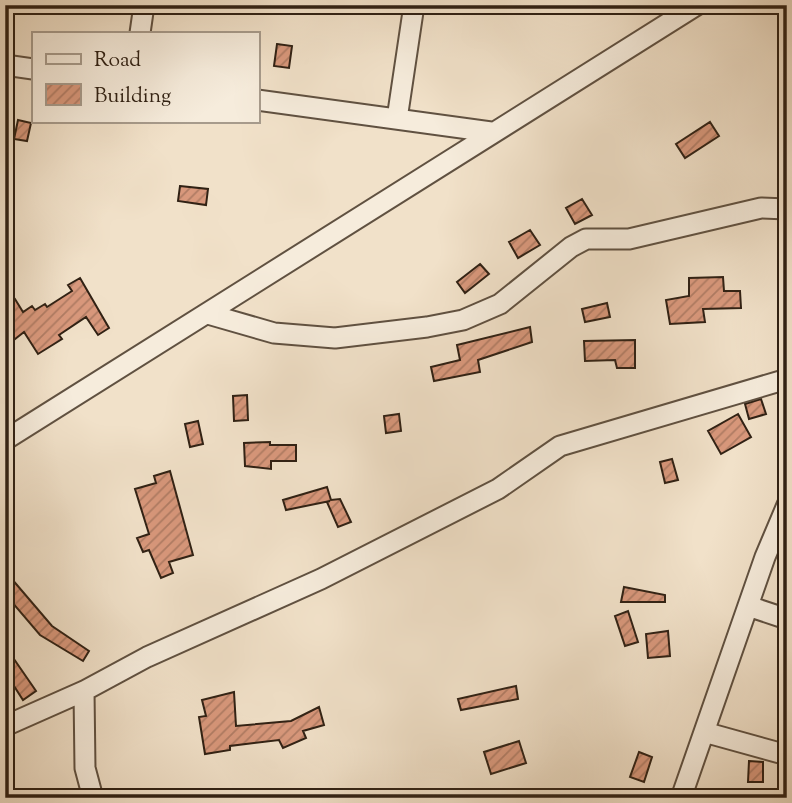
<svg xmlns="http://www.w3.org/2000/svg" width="792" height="803" viewBox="0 0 792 803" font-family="'Sorts Mill Goudy',serif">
<defs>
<pattern id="building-hatch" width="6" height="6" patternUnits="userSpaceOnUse" patternTransform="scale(1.75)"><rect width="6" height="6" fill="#d9987c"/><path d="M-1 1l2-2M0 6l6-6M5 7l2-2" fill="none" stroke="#b07c64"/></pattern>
</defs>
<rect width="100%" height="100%" fill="#f1e1c9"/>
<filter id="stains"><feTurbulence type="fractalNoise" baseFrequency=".00286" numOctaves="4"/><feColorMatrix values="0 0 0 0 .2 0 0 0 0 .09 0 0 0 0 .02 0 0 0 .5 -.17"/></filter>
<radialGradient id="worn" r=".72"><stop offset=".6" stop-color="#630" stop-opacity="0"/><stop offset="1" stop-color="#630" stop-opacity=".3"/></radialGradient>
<path fill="url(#building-hatch)" stroke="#302114" stroke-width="2" d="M277 44 292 46 289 68 274 66Z
M18 120 31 123 27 141 14 139Z
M710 122 719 136 685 158 676 144Z
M180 186 208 189 206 205 178 201Z
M582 199 592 215 575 224 566 208Z
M530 230 540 245 518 258 509 242Z
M480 264 489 274 465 293 457 282Z
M723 277 724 291H740L741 308 703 309 705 322 670 324 666 300 689 296V278Z
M80 278 109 328 98 335 86 317 59 335 62 339 38 354 24 332 5 347V305L15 299 23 312 32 306 35 310 45 304 47 307 72 291 68 285Z
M607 303 610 317 585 322 582 309Z
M530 327 532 342 478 360 480 372 434 381 431 367 460 360 457 345Z
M635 340V368H617L615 360 585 361 584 341Z
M247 395 248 420 234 421 233 396Z
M761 399 766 414 749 419 745 404Z
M399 414 401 431 386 433 384 416Z
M738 414 751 437 721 454 708 431Z
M198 421 203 444 190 447 185 424Z
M270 442V445H296V461H271V469L245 466 244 443Z
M672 459 678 480 665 483 660 462Z
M170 471 193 555 169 562 173 573 161 578 149 550 143 552 137 538 149 534 135 489 156 483 154 476Z
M327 487 331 500 340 499 351 522 338 527 327 502 330 501 286 510 283 500Z
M5 571 52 626 89 651 83 661 40 635 5 594Z
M624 587 665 595V602H621Z
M628 611 638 642 625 646 615 616Z
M668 631 670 656 648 658 646 634Z
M5 646 36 691 23 700 5 672Z
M516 686 518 699 461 710 458 699Z
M234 692 236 726 291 721 319 707 324 725 303 731 306 738 283 748 279 740 230 746V750L205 754 199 717 206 716 202 700Z
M519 741 526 763 491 774 484 752Z
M639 752 652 757 644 782 630 777Z
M749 761 763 762V782H748Z"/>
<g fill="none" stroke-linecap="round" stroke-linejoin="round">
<defs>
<path id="minor" d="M140 33 144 5
M5 65 33 69
M257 100 491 132
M397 119 414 5
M208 314 274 333 335 338 427 327 463 320 500 304 571 247 586 239H629L761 208 787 209
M5 440 697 5
M748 606 787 619
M84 691 85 768 93 798
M5 726 84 691 147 657 321 579 498 489 560 446 787 379
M704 732 787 755
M681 798 765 557 787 505"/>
</defs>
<use href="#minor" stroke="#605141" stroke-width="23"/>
<use href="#minor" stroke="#f6ecdc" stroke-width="19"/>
</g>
<rect width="792" height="803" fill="none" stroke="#f1e1c9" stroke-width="28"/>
<rect x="7" y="7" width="778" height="789" fill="none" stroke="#302114" stroke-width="3.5"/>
<rect x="14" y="14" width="764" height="775" fill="none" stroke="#302114" stroke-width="2"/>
<rect x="32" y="32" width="228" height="91" fill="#f6ecdc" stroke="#a79b8c" stroke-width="2"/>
<rect x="46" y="54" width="35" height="10" fill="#f6ecdc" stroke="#a79b8c" stroke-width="2"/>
<text x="94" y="66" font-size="21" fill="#302114">Road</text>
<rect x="46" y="84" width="35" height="21" fill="url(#building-hatch)" stroke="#a79b8c" stroke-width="2"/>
<text x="94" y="102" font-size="21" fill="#302114">Building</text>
<rect width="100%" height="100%" filter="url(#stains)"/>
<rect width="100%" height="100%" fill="url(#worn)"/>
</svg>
